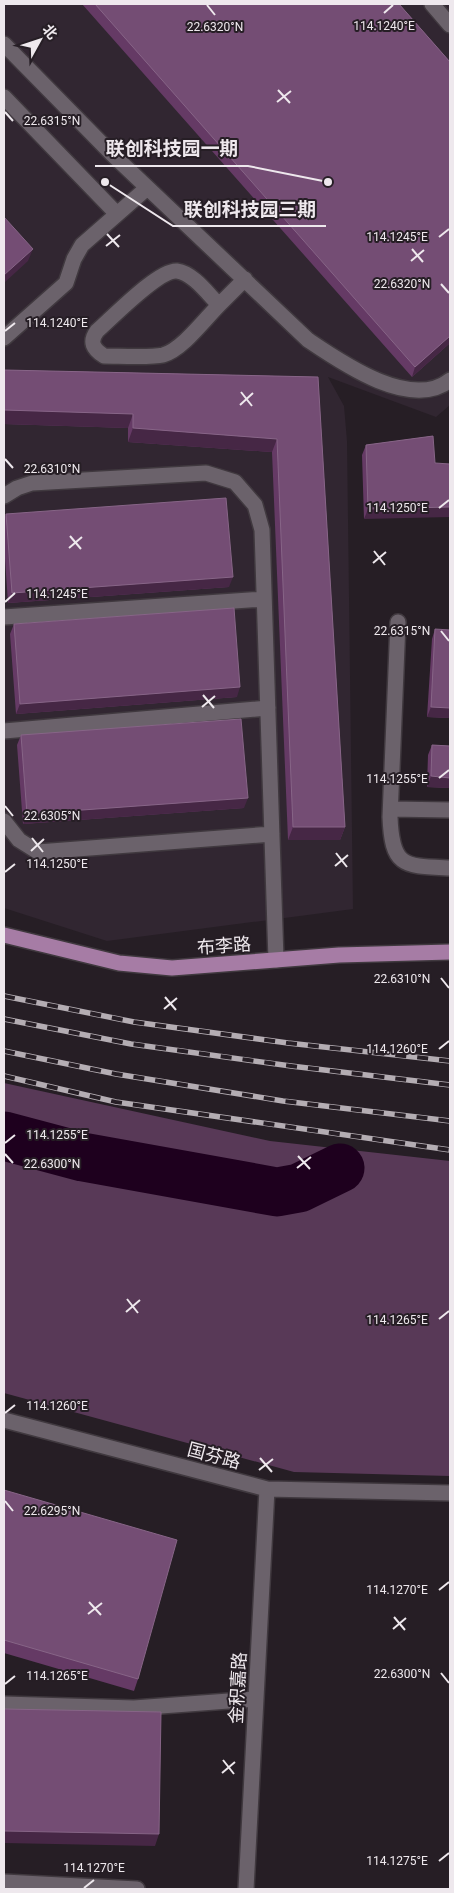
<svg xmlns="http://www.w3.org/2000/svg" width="454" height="1893" viewBox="0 0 454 1893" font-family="Roboto,'Noto Sans SC',sans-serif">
<rect width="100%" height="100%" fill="#261e25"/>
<path fill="#312631" d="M4 4H450V405L436 417 328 377 344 406 347 441 353 909 107 941 4 908Z"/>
<path fill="#583957" d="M4 1083 270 1141 450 1161V1476L294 1472 4 1393Z"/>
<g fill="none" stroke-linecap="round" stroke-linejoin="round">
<path stroke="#1e001e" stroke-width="49" d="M4 1136 83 1157 277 1192 299 1188 340 1168"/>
<defs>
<path id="minor" d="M432 4 450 25
M4 44 112 154 308 340C342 363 411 411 450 380
M4 97 117 214
M219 305C205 319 182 350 163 355 150 358 119 356 104 356 93 349 89 342 97 331 112 318 159 269 177 271 193 273 208 294 219 305L245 279
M4 338 66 283 74 259 82 245 147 188
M4 496 17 488 32 483 206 473 235 482 255 505 262 530 276 960
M4 617 264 599
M398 622 390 817C392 868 404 866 450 868
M4 731 268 708
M391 809 450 810
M4 821 19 840 38 852 272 834
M4 1420 267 1489 450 1493
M4 1704 134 1708 256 1699
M4 1882 137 1889
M246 1889 267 1489"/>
<path id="major" d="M4 935 119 963 172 968 339 955 450 952"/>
</defs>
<use href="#minor" stroke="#40393f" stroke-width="18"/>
<use href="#major" stroke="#40393f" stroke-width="18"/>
<use href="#minor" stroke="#6b626b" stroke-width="15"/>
<use href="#major" stroke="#a67ca5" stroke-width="15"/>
<defs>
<path id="rail" d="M4 996 134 1022 288 1043 450 1061
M4 1019 131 1044 291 1066 450 1085
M4 1051 116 1074 283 1101 450 1121
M4 1076 116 1102 450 1150"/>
</defs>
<use href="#rail" stroke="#b4adb3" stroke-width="5.5"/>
<use href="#rail" stroke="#261e25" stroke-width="4" stroke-dasharray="11" stroke-linecap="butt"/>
</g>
<path fill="#653a65" d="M82 4H399L450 62V343L412 377Z
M4 370 318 377 345 827 340 840H288L272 452 128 442V428L4 424Z
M433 436 364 519 362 455 366 445Z
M6 514 229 587 8 603 4 544V520Z
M14 624 237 697 16 714 10 634Z
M435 629 450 718 427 717 432 639Z
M21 735 244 808 23 824 17 745Z
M432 745 450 746V788L427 787 428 755Z
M4 1490 138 1679 134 1691 4 1653Z"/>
<path fill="#462745" d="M33 249 28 261 4 283V275Z
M450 336V343L412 377 415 367Z
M4 410 133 414 128 428 4 424Z
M133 428 277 439 272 452 128 442Z
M450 507V517L364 519 368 509Z
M233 577 229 587 8 603 12 593Z
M240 687 237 697 16 714 20 704Z
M431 707 450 708V718L427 717Z
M431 776 450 778V788L427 787Z
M248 798 244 808 23 824 27 814Z
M293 827H345L340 840H288Z
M4 1831 159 1834 155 1846 4 1843Z"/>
<path fill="#744d74" stroke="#876587" d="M95 4H399L450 62V336L415 367Z
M4 217 33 249 4 275Z
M4 370 318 377 345 827H293L277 439 133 428V414L4 410Z
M433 436 435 463 450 464V507L368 509 366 445Z
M226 498 233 577 12 593 6 514Z
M234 608 240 687 20 704 14 624Z
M435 629 450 630V708L431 707Z
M241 719 248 798 27 814 21 735Z
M432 745 450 746V778L431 776Z
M4 1490 177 1540 138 1679 4 1640Z
M4 1709 161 1712 159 1834 4 1831Z"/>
<path fill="none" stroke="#eee8ed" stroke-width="2" d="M207 5 215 15M384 13 393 5M278 90 290 103M277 102 291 91M5 112 13 121M107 234 119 247M439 237 449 229M106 246 120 235M412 249 423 262M411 261 424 250M441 284 449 293M5 331 15 323M241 392 252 406M240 405 253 393M5 459 13 468M439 508 449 500M70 536 81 549M69 548 82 537M374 551 385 565M373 563 386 552M5 602 15 593M441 631 449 641M203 695 214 708M202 707 215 696M439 778 449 770M5 806 13 816M32 838 43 852M31 851 44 839M336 853 347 867M335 866 348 855M5 872 15 864M441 978 449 988M165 997 176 1010M164 1009 177 998M439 1049 449 1041M5 1143 15 1135M5 1154 13 1163M298 1156 310 1169M297 1168 311 1157M127 1299 138 1313M126 1312 140 1300M439 1319 449 1311M5 1413 15 1405M260 1458 272 1472M259 1470 273 1459M5 1501 13 1511M439 1590 449 1582M89 1602 101 1615M88 1614 102 1603M394 1617 405 1630M393 1629 406 1618M441 1673 449 1683M5 1684 15 1676M223 1760 234 1774M222 1773 235 1762M439 1861 449 1853M84 1888 94 1880"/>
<g text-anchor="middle" stroke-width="4" stroke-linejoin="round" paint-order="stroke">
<g font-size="18" fill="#eee8ed" stroke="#261e25">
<text transform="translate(224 946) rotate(-4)" y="6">布李路</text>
<text transform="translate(214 1456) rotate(15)" y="6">国芬路</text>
<text transform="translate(238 1688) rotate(-87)" y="6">金积嘉路</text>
</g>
</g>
<g font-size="12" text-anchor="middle" fill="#eee8ed" stroke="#261e25" stroke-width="4" stroke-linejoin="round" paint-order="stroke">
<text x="384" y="30">114.1240°E</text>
<text x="215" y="31">22.6320°N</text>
<text x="52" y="125">22.6315°N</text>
<text x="397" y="241">114.1245°E</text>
<text x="402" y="288">22.6320°N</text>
<text x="57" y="327">114.1240°E</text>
<text x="52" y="473">22.6310°N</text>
<text x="397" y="512">114.1250°E</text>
<text x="57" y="598">114.1245°E</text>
<text x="402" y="635">22.6315°N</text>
<text x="397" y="783">114.1255°E</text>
<text x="52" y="820">22.6305°N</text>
<text x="57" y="868">114.1250°E</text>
<text x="402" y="983">22.6310°N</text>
<text x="397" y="1053">114.1260°E</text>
<text x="57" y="1139">114.1255°E</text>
<text x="52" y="1168">22.6300°N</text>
<text x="397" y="1324">114.1265°E</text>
<text x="57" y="1410">114.1260°E</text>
<text x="52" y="1515">22.6295°N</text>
<text x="397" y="1594">114.1270°E</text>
<text x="402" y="1678">22.6300°N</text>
<text x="57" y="1680">114.1265°E</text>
<text x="397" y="1865">114.1275°E</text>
<text x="94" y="1872">114.1270°E</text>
</g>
<path fill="none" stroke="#eee8ed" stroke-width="2" d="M328 182L248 166H95M105 182L173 226H326"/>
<g fill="#eee8ed" stroke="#261e25" stroke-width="2">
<circle cx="328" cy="182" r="5"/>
<circle cx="105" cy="182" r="5"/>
</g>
<g font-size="19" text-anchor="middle" font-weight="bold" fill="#eee8ed" stroke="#261e25" stroke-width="4" stroke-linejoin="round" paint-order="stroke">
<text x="172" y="155">联创科技园一期</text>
<text x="250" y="216">联创科技园三期</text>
</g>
<rect width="454" height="1893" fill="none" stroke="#eee8ed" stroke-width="10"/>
<g transform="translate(40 40) rotate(50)" stroke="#261e25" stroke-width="4" paint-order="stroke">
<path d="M0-4L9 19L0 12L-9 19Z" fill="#eee8ed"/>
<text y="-8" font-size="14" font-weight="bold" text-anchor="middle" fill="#eee8ed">北</text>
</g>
</svg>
